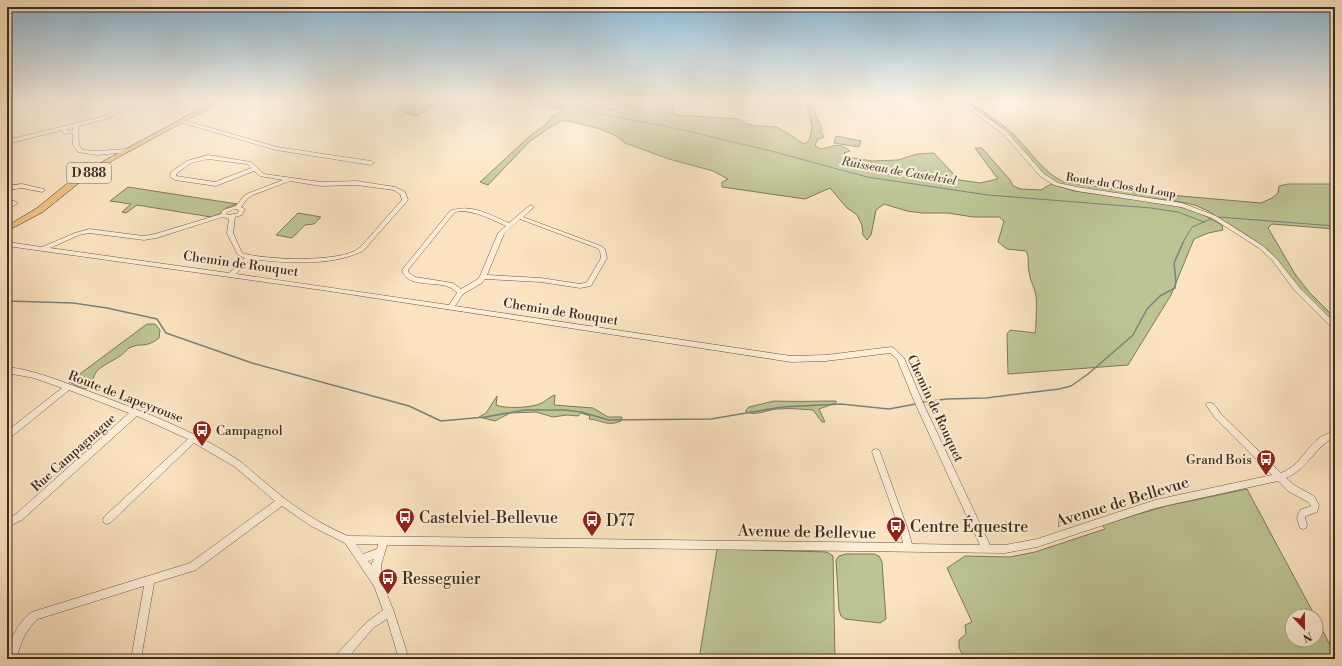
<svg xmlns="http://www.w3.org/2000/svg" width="1342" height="666" viewBox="0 0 1342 666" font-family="'Libre Bodoni',serif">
<rect width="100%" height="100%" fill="#fbe3c1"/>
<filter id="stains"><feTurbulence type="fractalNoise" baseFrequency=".005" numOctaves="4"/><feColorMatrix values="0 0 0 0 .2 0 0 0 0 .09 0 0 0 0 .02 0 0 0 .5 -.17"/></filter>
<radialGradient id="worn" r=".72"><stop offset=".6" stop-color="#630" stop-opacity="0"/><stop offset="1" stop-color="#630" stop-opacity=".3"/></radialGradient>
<path fill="#bcc494" stroke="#7d7859" d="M406 100H443L416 116 398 110 397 105 401 101Z
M510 100H582L615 110 619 100H631L632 106 649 111 653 109 656 101 671 100 674 104 672 113 678 115 739 119C747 128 763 125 775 127 784 129 796 140 805 144L810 139 812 126 807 106H811L821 125V132L824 137 817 140 815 146 821 149C833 147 838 141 850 151L844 153 848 157 872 161 898 160 917 154 934 153 959 180 980 183 998 179 975 148H982L1010 180 1013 186 1021 189 1041 190 1051 184 1074 191 1171 204 1200 213 1222 225 1223 230 1208 233 1194 239 1171 295 1128 365 1008 374 1007 334 1010 330 1035 333C1036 329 1037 301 1036 296 1035 288 1030 281 1029 272 1027 264 1030 258 1026 251L1007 249 998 242 1004 221 999 217H973L948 213H922L907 211 884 204 876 210 871 235 867 240 863 235 862 225 857 215 847 208 830 188 805 199 722 187V182L728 179 713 171 669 159 625 143 615 135 597 128 569 121H561L552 126 530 141 488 185 480 182 531 135 545 125 551 117 560 112 561 109Z
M961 100H966C981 111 998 120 1012 133 1029 149 1042 172 1064 182L1146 193 1261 203 1272 198 1278 193 1279 186 1288 184H1335V229L1272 224 1268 228 1295 274 1308 291 1335 318V325L1309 300 1268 250 1248 236 1208 211 1195 205 1175 201 1104 193 1066 186 1052 181 1044 174 1007 133 995 122Z
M836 136 861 141 859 147 834 143Z
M128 187 237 204 226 208 220 214 211 217 137 205 126 213 122 212 131 204 110 201Z
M298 213 321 217 314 224 305 225 292 238 276 235Z
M147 324H155L160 330 159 338C146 349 140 342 129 348 126 350 124 354 120 356 109 364 88 369 95 386L83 389 69 382Z
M555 395 554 405 593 408 608 417H622L621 421C607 427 602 420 589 419L590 416 581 413 578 416 567 415 553 417 536 412 510 413 495 421 479 417 486 413 497 396 496 405C505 409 532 408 542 403 547 400 549 397 555 395Z
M774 401C795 402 815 401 836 401V403L819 409 825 422H822L813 410C801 409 789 408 777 409 766 410 757 416 746 412V410L749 407Z
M1247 489 1315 616H1292V640H1316V618L1329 643 1335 659H965L959 648V640L966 634 965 625 972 622 947 568 965 556 1010 557 1035 552 1105 529 1102 525 1166 506Z
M717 549 827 552 833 556 835 659H699Z
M846 554H874L879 556 882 562 886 619 880 623 845 619 841 616 839 610 836 560 839 556Z"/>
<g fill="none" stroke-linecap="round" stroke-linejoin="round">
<path stroke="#79837b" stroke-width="1" d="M548 100 594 113 670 127 771 151 867 177 988 195 1151 208 1178 212 1204 222
M1218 217 1335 226
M1182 244 1192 227 1211 219"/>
<path stroke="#79837b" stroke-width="1.5" d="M7 301 73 303 107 308 157 319 166 333 252 363 409 406 441 421 485 417 525 410H564L581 412 609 420 711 419 782 407 841 404 889 409 916 404
M923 402 947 399 986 398 1059 389 1071 386 1088 374 1133 335 1147 309 1160 296 1175 288 1176 282 1174 263 1183 243"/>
<defs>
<path id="minor" d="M137 100H143L109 118 78 126 79 145 82 150 97 151 126 149 128 150V152L97 155 78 152 73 145V133L64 134 62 130 7 144V140L105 116ZM73 127V130L68 131 67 129Z
M779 100 822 101 823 100H827L826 104H824L781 101Z
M957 100H962L1007 132 1044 174 1058 183 1077 187 1182 203 1216 216 1263 246 1276 258 1299 287 1335 323V329H1333L1295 291 1272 260 1259 248 1212 218 1181 207 1077 191 1054 185 1040 176 1003 134Z
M179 120H183L277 147 371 161 374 163 371 165 276 150 179 122Z
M208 155 251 162 264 174 321 182 357 181 395 187 405 192 408 200 363 251C329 267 287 263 250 259L236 274 449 305 457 293C455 291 452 288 449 287 436 281 406 288 402 270L450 211C471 203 490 215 509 223L529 206 531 205 534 207 523 217 601 246 605 249 607 258 591 286 580 288 541 282 485 279 482 283 463 294 455 306 791 356 826 355 891 347 894 348 904 358 923 403 990 545H1005L1037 539 1155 500 1272 475 1215 418 1206 405 1207 403C1214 401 1217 409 1221 414L1281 473C1298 467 1305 450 1318 439 1323 435 1329 433 1335 431V437C1315 446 1307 470 1286 478L1294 485 1314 496 1319 505 1317 512 1306 516 1305 518 1307 525 1306 528 1303 529 1300 528 1297 518 1300 510 1311 506 1308 502 1288 491 1278 481 1155 508 1037 547 1005 553 387 545 381 565 382 582 394 612 409 659H399L387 619 373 628 347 659H335L336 655 367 622 383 610 374 586 345 543 311 526 282 506 196 570 154 583 141 659H131L144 586 38 619C25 630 21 643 16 659H7C7 643 19 621 32 612L190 563 275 501 235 467 194 443 110 523 107 524 104 523 103 520 104 517 188 439 137 416 22 520 7 527V519L16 514 129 413 69 390 10 438 7 439V431L62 388 34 378 7 373V367C35 370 62 382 88 391 141 411 195 430 241 462 250 469 258 477 267 484 291 505 319 524 348 536L903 543 900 530 872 452 873 450 876 449 879 450 880 452 908 530 912 544 980 545 915 403 897 359 890 353 826 361 791 362 322 290 7 246V242L42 247 75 233 89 229 144 236 155 234 221 214 223 210 236 206 244 196 249 193 283 180 260 176 254 171 216 186 175 180 170 177 171 172 187 161ZM208 159 247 164 251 168 215 182 176 176V174L191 163ZM290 181 321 186 357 185 394 190 400 194 402 200C393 210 383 221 374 232 369 237 365 243 359 248 342 263 264 260 242 253L233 233 235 217 242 215 245 209 241 207 248 198 253 195ZM235 209 239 210 238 213 229 215 226 214 227 212ZM459 211C476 211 491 219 506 226L498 233 480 276 478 279 461 289 453 283 415 277 409 273 408 270 454 213ZM223 217 229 219 227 233 238 255 245 258 229 273 50 248 79 235 89 233 144 240 156 238ZM520 219 597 248 600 251 601 258 587 282 580 284 541 278 487 275 504 234ZM356 544H378L377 549 363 554ZM374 559 371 565 372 566 368 561Z
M22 184 44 189 45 190 42 192 22 188 7 190V186Z
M7 199 17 202 18 203 7 210V205L10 204 7 203Z"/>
<path id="major" d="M217 100H224L115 159 80 182 43 212 7 231V226L37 208 74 178 111 157Z"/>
</defs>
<use href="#minor" stroke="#6d5a47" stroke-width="1"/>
<use href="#major" stroke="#3e2c1e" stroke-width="1"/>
<use href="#minor" fill="#fcedd7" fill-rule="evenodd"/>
<use href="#major" fill="#eec280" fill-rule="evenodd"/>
</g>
<linearGradient id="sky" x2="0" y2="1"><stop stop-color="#8bb8d5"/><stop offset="0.52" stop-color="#fdf2e3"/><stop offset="1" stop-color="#fdf2e3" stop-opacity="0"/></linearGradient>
<rect width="1342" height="193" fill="url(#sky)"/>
<defs>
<symbol id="bus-pin" viewBox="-11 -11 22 30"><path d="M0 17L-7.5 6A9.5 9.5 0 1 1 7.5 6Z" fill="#8f2418" stroke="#fcedd7"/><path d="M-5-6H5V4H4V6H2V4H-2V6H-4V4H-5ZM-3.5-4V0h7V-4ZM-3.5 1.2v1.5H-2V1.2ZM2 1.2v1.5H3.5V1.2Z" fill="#fff"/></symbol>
</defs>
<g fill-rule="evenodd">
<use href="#bus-pin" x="191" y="419" width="22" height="30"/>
<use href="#bus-pin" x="1255" y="448" width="22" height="30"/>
<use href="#bus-pin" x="394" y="506" width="22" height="30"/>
<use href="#bus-pin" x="581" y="509" width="22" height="30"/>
<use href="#bus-pin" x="885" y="515" width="22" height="30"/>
<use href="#bus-pin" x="377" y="567" width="22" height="30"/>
</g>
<g text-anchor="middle" stroke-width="4" stroke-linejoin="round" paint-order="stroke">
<g font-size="11" fill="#3e2c1e" stroke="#fcedd7">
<text transform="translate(1121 185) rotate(9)" y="4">Route du Clos du Loup</text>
</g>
<g font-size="12" font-style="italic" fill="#565045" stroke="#fcedd7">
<text transform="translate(899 171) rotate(10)" y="4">Ruisseau de Castelviel</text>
</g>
<rect fill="#fcedd7" stroke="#776656" stroke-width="1" x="67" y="163" width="44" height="20" rx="3"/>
<g font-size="12" font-weight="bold" fill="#3e2c1e">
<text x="89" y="177">D 888</text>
</g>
<g font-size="13" fill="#3e2c1e" stroke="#fcedd7">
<text transform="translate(241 263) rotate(8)" y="5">Chemin de Rouquet</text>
<text transform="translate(561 311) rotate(9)" y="5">Chemin de Rouquet</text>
<text transform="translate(126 396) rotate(21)" y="5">Route de Lapeyrouse</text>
<text transform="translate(936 408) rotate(65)" y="5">Chemin de Rouquet</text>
<text transform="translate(73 452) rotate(-42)" y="5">Rue Campagnague</text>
</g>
<g font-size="13" fill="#3e2c1e" stroke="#fcedd7" text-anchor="start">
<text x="216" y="435">Campagnol</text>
<text x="1252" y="464" text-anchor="end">Grand Bois</text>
</g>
<g font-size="16" fill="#3e2c1e" stroke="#fcedd7">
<text transform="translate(1122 501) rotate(-17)" y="6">Avenue de Bellevue</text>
<text transform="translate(807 531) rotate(1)" y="6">Avenue de Bellevue</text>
</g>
<g font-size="16" fill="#3e2c1e" stroke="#fcedd7" text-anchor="start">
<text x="419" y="523">Castelviel-Bellevue</text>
<text x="606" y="526">D77</text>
<text x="910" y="532">Centre Équestre</text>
<text x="402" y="584">Resseguier</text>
</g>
</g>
<rect width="1342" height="666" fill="none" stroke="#fbe3c1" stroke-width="24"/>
<rect x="8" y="8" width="1326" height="650" fill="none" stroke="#3e2c1e" stroke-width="2"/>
<rect x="12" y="12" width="1318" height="642" fill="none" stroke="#3e2c1e"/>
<g transform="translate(1304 628) rotate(158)"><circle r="19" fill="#fcedd7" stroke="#b0a08d"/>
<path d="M0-3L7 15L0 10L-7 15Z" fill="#8f2418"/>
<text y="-6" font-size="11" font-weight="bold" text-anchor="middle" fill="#3e2c1e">N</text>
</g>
<rect width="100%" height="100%" filter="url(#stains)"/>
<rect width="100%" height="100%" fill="url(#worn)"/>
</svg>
